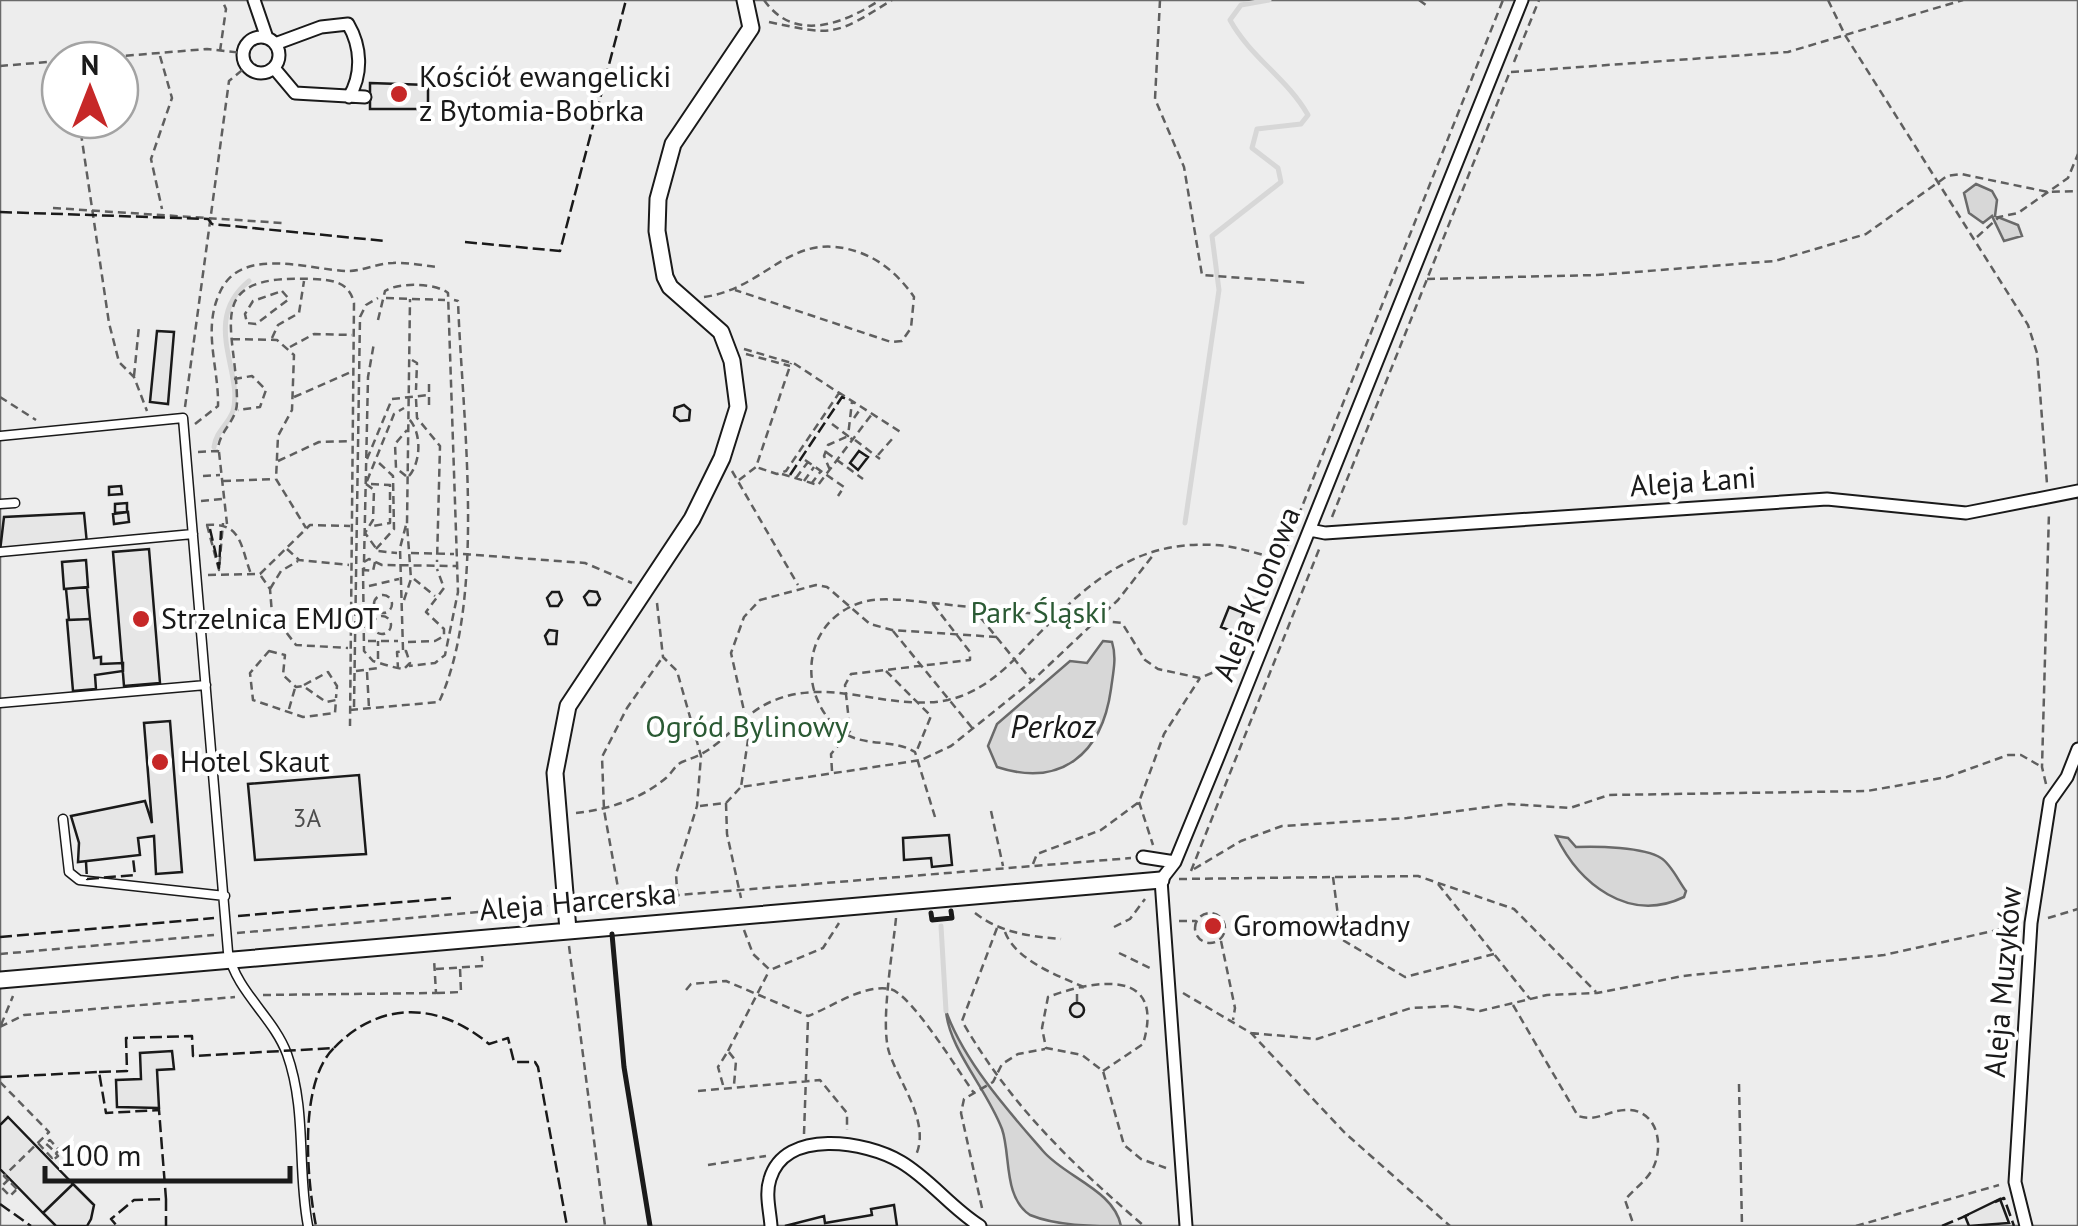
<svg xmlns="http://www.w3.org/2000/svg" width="2078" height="1226" viewBox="0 0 2078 1226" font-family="'PT Sans',sans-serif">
<rect width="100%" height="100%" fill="#fff"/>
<path fill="#ededed" stroke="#6a6a6a" stroke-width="2.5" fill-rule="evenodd" d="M0 0H2078V1226H0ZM60 60H120V120H60Z"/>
<path fill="#d7d7d7" stroke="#6a6a6a" stroke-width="2.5" d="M1976 184 1992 191 1997 200 1995 216 2018 225 2022 236 2004 241 1992 216 1983 223 1969 213 1964 193Z
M1103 641 1112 642C1117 658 1113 673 1111 689 1102 754 1061 788 997 767L988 746 997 724 1070 661 1087 663Z
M1556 836 1568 838 1576 847C1596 846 1644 847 1661 858 1671 864 1679 882 1686 891L1684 897C1628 924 1579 883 1556 836Z
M946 1011C964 1062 1010 1113 1043 1151 1065 1177 1114 1190 1121 1226 1091 1226 1057 1226 1030 1215 1003 1197 1011 1155 1002 1129 987 1089 949 1049 946 1011Z"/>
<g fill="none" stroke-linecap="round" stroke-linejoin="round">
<path stroke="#d7d7d7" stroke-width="5" d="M214 447C216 431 228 425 233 411 244 372 200 321 249 281
M1185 523 1219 290 1212 236 1281 182 1278 168 1252 148 1257 129 1301 124 1308 115C1287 78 1251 58 1230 20L1241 5 1269 0
M941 926 946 1011"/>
</g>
<path fill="#e6e6e6" stroke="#1a1a1a" stroke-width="2.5" d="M370 83 428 85V109H370Z
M157 331 174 332 168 404 150 402Z
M684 405 690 410 689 420 680 421 674 416 675 408Z
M859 451 868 457 858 470 850 463Z
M121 486 122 494 109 495V487Z
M127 503V512L115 513V504Z
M128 512 129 522 114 524 113 514Z
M84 513 87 544 0 551 4 517Z
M149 549 160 683 124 686 113 552Z
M86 560 88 587 64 589 62 562Z
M87 587 90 619 69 620 66 589Z
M589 591 597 592 600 599 596 605H588L584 597Z
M552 592H559L562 600 558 606H550L547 598Z
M1229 607 1244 613 1236 633 1221 627Z
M90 619 94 658 101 657V664L123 663V671L95 675 96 689 73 691 67 620Z
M549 630 557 631 556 644H548L545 636Z
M170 721 182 872 156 874 154 836 138 838 140 855 78 862 79 843 71 816 145 801 152 823 144 723Z
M359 775 366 854 255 860 248 784Z
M949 835 952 865 932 867 931 858 904 860 903 838Z
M1070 1010a7 7 0 1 1 14 0a7 7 0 1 1-14 0Z
M172 1051 174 1069 157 1070 159 1108 117 1107 116 1080 141 1079 140 1053Z
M8 1117 73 1184 43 1213 0 1169V1125Z
M73 1184 94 1205 91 1219 87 1226H56L43 1213Z
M2000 1199 2009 1223 1969 1226 1965 1216Z
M894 1205 897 1226H785L824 1216 825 1223 872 1215 871 1209Z"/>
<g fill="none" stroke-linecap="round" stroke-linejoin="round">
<defs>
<path id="service" d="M0 436 183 418 228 952C236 991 274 1018 287 1054 307 1110 297 1169 308 1226
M0 504 15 503
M0 552 193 534
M0 703 206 685
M63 819 69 872 79 880 225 896"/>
<path id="pedestrian" d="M254 0 267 38
M243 55a18 18 0 1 1 36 0a18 18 0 1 1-36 0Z
M275 44 321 27 348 24C361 46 363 74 349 97
M274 68 295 93 365 97
M1310 530 1325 533 1827 499 1966 513 2078 491
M1143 857 1175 862
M771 1226C770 1211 765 1194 770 1179 785 1128 866 1141 901 1162 930 1179 951 1208 980 1226
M1186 1226 1161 880 1175 862 1219 755 1522 0
M2026 1226 2015 1182 2031 923 2050 801 2067 777 2078 749"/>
<path id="minor" d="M568 930 555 773 568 706 692 519 722 458 738 407 732 361 721 332 670 287 665 277 657 231 658 199 673 144 751 28 745 0
M0 980 1161 880"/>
</defs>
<use href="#service" stroke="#1a1a1a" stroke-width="11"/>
<use href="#pedestrian" stroke="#1a1a1a" stroke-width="15"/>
<use href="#minor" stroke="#1a1a1a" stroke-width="19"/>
<path stroke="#5f5f5f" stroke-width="2.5" stroke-dasharray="8 5" stroke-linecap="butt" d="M764 0C795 44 845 23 880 0
M1160 0 1155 99 1184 167 1202 275 1309 283
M1419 0 1426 5
M1828 0 1845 35 2028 325 2037 353 2047 484
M769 22C835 36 834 36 892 0
M220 51 226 9 222 0
M160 56 172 98 151 159 162 209
M74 60 207 49 243 53
M1514 62 1539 0
M0 66 60 61
M1511 72 1788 52 1963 0
M79 120 109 323 119 362 134 377 147 411
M53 208 283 223
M1977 237 1999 217 2018 213 2068 178 2078 154
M1427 279 1597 275 1775 261 1866 234 1947 176 1961 174 2048 192 2078 191
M282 291 289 299 256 324 247 323 245 314 253 301Z
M704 297C769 288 790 227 861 253 883 261 901 278 914 297L911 328 902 341 891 342 735 290
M386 298 445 300
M378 320 385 291C398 282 436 283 448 293L458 592 445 655 435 663 409 666
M272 338 278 325 299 313 304 281
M232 339 277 340 294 355 292 410 278 436 276 479 306 528
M290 347 314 334 352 335
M744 349 795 364 839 393 786 471 777 474 756 467
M746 354 790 366
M412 360 417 363 416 390
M134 376 139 326
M234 379 252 376 266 390 260 407 238 410
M429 384V409
M838 392 902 433
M0 397 36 420
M294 397 351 372
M416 399 417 418 440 446 437 562
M185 407 229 81 247 66
M854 418 861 408
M195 424 218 406C219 367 202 330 220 292 241 245 309 270 348 271 363 271 378 263 393 263 408 262 424 266 439 267
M832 424 848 436 852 402
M855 440 880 459
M198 452 218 451C218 431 237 422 237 402 237 327 199 274 312 279 332 280 349 281 354 303L350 726
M219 452 227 524
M826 452 863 479
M878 455 893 438
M367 459 392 399 429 395
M805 460 844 487 838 496
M278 461 319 442 351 441
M830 470 824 456 828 445 848 436 853 440
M732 471 798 585
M782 474 818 485 872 414
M203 476 220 475
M406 476 396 468 395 444 407 430
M409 476C421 462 422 433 409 419
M796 478 808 462
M739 480 756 467 791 363
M223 481 275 479
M367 481 394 414 404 408
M804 481 814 467
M366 484 374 490 373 520 365 533 378 551 397 553
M371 484 390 485V523L373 526
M811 484 821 471
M201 501 223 499
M1332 517 1509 74
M206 525C242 522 240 545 251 574
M207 525 219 570 223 523
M287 549 299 560 349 565
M376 549 394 529 393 476 378 462
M1284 552 1503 0
M411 553 454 554
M463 554 585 563 632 583
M364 562 368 377 374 343
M375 562 373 571 364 570V562L369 559 382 565 456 566
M363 568 364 651 373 661C382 664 395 668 404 669L410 663 406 651 397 652 398 668
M208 575 260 574 310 525 350 526
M261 576 270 589 272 614 296 645 348 648
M414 579 435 596
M369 586 399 579
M270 589 281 571 298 561
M374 604a9 9 0 1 1 18 0a9 9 0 1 1-18 0Z
M404 600 411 579 407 524 410 299
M657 603 663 657 677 671 701 756 697 806 676 874 678 906
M972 607 1032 681
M373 625a9 9 0 1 1 18 0a9 9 0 1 1-18 0Z
M893 631 973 729
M997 637 892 630 870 624 827 587 816 585 760 600 744 617 731 653 749 733 741 787 921 760 951 746 1032 681 1118 600 1154 554
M368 641H398
M408 642 435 641 444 636V629L426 612 444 588 437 569
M403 650 400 548 406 525
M269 651 285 655 283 675 296 687 303 686 326 702 336 700 335 713 303 717 253 700 250 673Z
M378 659V641
M356 671 378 668
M886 671 931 716 917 750
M367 672 369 708
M304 685 328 672 337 686 336 698
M354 707 360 317 366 305 378 298
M289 709 295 688
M350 710 439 702C487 599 462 415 458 301L454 300
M832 771 831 754 850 731 845 685 851 674 970 660V652L933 604
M2046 784 2042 767 2049 512
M1139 802 1153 845
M726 803 727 834 741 898
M700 806 726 803 740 788
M991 811 1003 866
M576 813C607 810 641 799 666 778 672 773 675 765 682 762 695 757 704 754 715 745 736 729 749 710 775 700 833 677 890 712 948 700 982 692 1005 670 1028 645 1081 590 1129 540 1214 545 1236 546 1259 554 1281 560
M935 817 915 752C893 738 864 748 841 731 800 699 800 632 850 607 867 598 885 599 904 600L1122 623 1145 660 1158 669 1200 678 1221 669 1234 673
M1033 864 1037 854 1101 830 1139 802 1164 734 1200 678
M1194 869 1241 841 1282 826 1407 818 1509 804 1570 808 1609 795 1867 791 1947 777 2008 755H2021L2042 767
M1191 871 1320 547
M1333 877 1341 939 1405 977 1494 954
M1179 879 1418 876 1514 909 1596 992
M1438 884 1530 999
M581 903 1131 858
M622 910 604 810 602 757 627 708 662 658
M975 913C1001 933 1028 936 1061 939
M1195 928a15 15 0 1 1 30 0a15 15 0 1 1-30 0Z
M896 918C893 950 880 1023 889 1052 899 1083 932 1124 915 1157
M2048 918 2078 909
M1179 921H1196
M1114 927 1130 919 1145 899
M997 928 962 1021C1011 1106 1071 1163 1144 1226
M744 930 753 954 770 970 823 948 839 923
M1005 932C1016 961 1059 976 1086 988
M237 933 548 906
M1221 941 1235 1008 1233 1020
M569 946 605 1226
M1119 953 1154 970
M0 954 214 935
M436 969 483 966 482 956
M686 990 691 984 726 981 808 1016C832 1007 863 984 890 989 911 993 960 1074 974 1093
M437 993 461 992 460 968
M1183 993 1251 1033 1345 1133 1450 1226
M263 995 436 993 434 959
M1077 1002V993
M1513 1005 1578 1116C1597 1122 1607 1111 1625 1110 1658 1108 1665 1147 1652 1170 1646 1181 1633 1190 1625 1200L1634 1226
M1 1025 13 996
M0 1027 24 1015 235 997
M1251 1033 1317 1039 1411 1008 1451 1006 1480 1011 1547 995 1597 993 1683 976 1884 955 2016 926
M728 1051 769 971
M1103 1071 1143 1044C1166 968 1096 979 1048 997L1042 1028 1046 1048 1082 1055 1103 1071 1124 1145 1141 1159 1166 1168
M0 1082 49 1132 4 1176 17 1189
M1739 1084 1742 1226
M723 1085 718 1067 728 1051 736 1061 734 1085
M698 1091 820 1080 847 1113V1130
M804 1134 808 1018
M38 1143 52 1158 59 1150 50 1140 45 1143C50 1147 54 1151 58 1156L52 1161
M708 1165 766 1156
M9 1179 1 1187 10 1196 16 1190
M982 1208 961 1113 964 1099 993 1082 1002 1064 1018 1054 1045 1049
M1856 1226 1999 1185"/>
<use href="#service" stroke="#fff" stroke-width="8"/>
<use href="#pedestrian" stroke="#fff" stroke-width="11"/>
<use href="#minor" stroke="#fff" stroke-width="15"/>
<path stroke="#1a1a1a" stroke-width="2.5" stroke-dasharray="12 5" stroke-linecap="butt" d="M0 212 208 219 212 224 385 241
M465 242 560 251 626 0
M790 475 842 397 846 399
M210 529 219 568 221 531
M86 862 87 879 135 875 133 858
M238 916 451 898
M0 937 214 918
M334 1048C380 1000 439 1002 489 1044L508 1038 514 1062H535L538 1067 567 1226
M99 1072 127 1071 126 1038 192 1036 193 1056 334 1048C298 1083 307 1180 316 1226
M0 1077 99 1072 106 1113 159 1110 166 1199 134 1200 111 1219 117 1226
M166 1199V1226
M1995 1202 2004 1198 2014 1226
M0 1204 31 1226
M1942 1226 1970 1214"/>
<path stroke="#1a1a1a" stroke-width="5" d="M931 913 932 920 952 918 951 911
M612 934 624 1067 650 1226"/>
</g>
<g fill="#c62828" stroke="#fff" stroke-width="4">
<circle cx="399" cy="94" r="10"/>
<circle cx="141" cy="619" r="10"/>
<circle cx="160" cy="762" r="10"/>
<circle cx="1213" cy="926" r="10"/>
</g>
<g text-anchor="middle" stroke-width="8" stroke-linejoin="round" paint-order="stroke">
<g font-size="25" fill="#4d4d4d">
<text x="307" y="827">3A</text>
</g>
<g font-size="30" fill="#1a1a1a" stroke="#fff" text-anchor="start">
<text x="419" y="87">Kościół ewangelicki<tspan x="419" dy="34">z Bytomia-Bobrka</tspan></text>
<text x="161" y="629">Strzelnica EMJOT</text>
<text x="180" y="772">Hotel Skaut</text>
<text x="1233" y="936">Gromowładny</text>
</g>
<g font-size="30" fill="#1a1a1a" stroke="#fff">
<text transform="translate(1693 482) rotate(-4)" y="10">Aleja Łani</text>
<text transform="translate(1257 594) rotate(-68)" y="10">Aleja Klonowa</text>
<text transform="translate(578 902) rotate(-5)" y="10">Aleja Harcerska</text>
<text transform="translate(2003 982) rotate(-85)" y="10">Aleja Muzyków</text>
</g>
<g font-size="30" fill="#2b5a34" stroke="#fff">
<text x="1039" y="623">Park Śląski</text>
<text x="747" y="737">Ogród Bylinowy</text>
</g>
<g font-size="32" font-style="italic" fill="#1a1a1a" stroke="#fff">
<text x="1053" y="738">Perkoz</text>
</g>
</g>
<g transform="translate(90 90)"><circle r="48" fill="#ffffff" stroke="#a3a3a3" stroke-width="2.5"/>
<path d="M0-8L18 38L0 25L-18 38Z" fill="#c62828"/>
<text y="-15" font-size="28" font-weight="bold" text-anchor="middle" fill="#1a1a1a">N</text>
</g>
<path d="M45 1166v15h245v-15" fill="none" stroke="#1a1a1a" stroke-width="5"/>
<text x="60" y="1166" font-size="30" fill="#1a1a1a" stroke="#ffffff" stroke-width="8" paint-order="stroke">100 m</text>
</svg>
